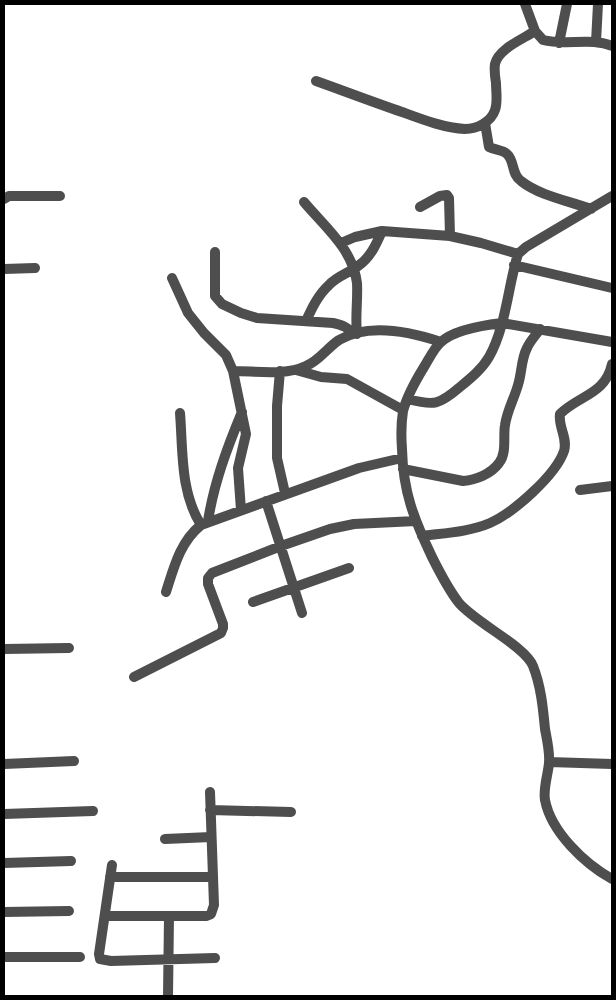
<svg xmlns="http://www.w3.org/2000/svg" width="616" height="1000" viewBox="0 0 616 1000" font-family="Jost,sans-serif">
<rect width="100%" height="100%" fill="#fff"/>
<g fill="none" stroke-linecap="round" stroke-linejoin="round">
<path stroke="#4e4e4e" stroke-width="10" d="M525 4 535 31 543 40C566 46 591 37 612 46
M596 42 598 4
M559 43 567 4
M316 81C344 91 373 102 402 112 421 119 444 128 465 129 477 129 491 122 495 110 498 102 496 92 496 83 495 77 494 71 495 64 498 49 523 39 535 31
M485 123 489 147C495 150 503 150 507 154 515 161 511 174 521 181 540 196 569 201 591 209
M4 199 9 196H60
M304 202C324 226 353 249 357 283 358 300 355 317 357 334
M420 207 440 196 447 195 449 198 450 236
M341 243 355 237 382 231 450 236 481 243 518 254
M215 252V296L222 304 241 313 257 318 333 323C342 325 348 327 353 334
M514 265 612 288
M4 269 35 268
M172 278 188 313 204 333 226 355 233 371 246 434 238 468 241 510
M306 321C312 308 318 295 329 285 337 276 349 273 358 266 370 258 376 245 382 231
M612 342 502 323C485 325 454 330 441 342 434 348 429 359 424 367 416 380 407 396 403 411 401 424 401 436 402 449 403 492 414 519 432 557 440 573 448 589 459 603 476 623 525 646 533 666 541 686 543 708 545 729 547 740 550 752 549 763 548 775 543 788 545 800 551 832 585 864 612 879
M296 370 321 377 347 379 403 410
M233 371C256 371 285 376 306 366 319 361 327 348 339 340 368 323 411 332 441 342
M280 371 277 406V458L285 493
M408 399C434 406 439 405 460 387 471 378 482 369 489 357 506 327 508 286 518 254L526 247 612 196
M180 413C183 450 180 492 201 525
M403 469 463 481C476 480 491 474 499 463 507 453 503 437 505 425 507 411 514 399 518 385 522 373 521 359 527 348 530 341 536 335 540 329
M580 490 612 486
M266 501 302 613
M208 521C214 483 227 448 242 412
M422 536C445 533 469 532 490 523 513 513 556 475 564 451 568 438 558 427 560 414 579 395 605 395 612 364
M166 592C174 567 180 542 201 525L359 468 402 458
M253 602 349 568
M4 649 69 648
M134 677 221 633 223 628V624L208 584V578L212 573 281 546 330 529 354 524 416 521
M549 762 612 764
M4 764 74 761
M210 810 291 812
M4 814 93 811
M165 839 211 837
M4 863 71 861
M112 865 99 954 100 959 111 961 215 958
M110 877H213
M4 912 69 911
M105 916H206L211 914 214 905 210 792
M4 957H80
M168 996 169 916"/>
</g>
<rect width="616" height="1000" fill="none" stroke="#000000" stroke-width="10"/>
</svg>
